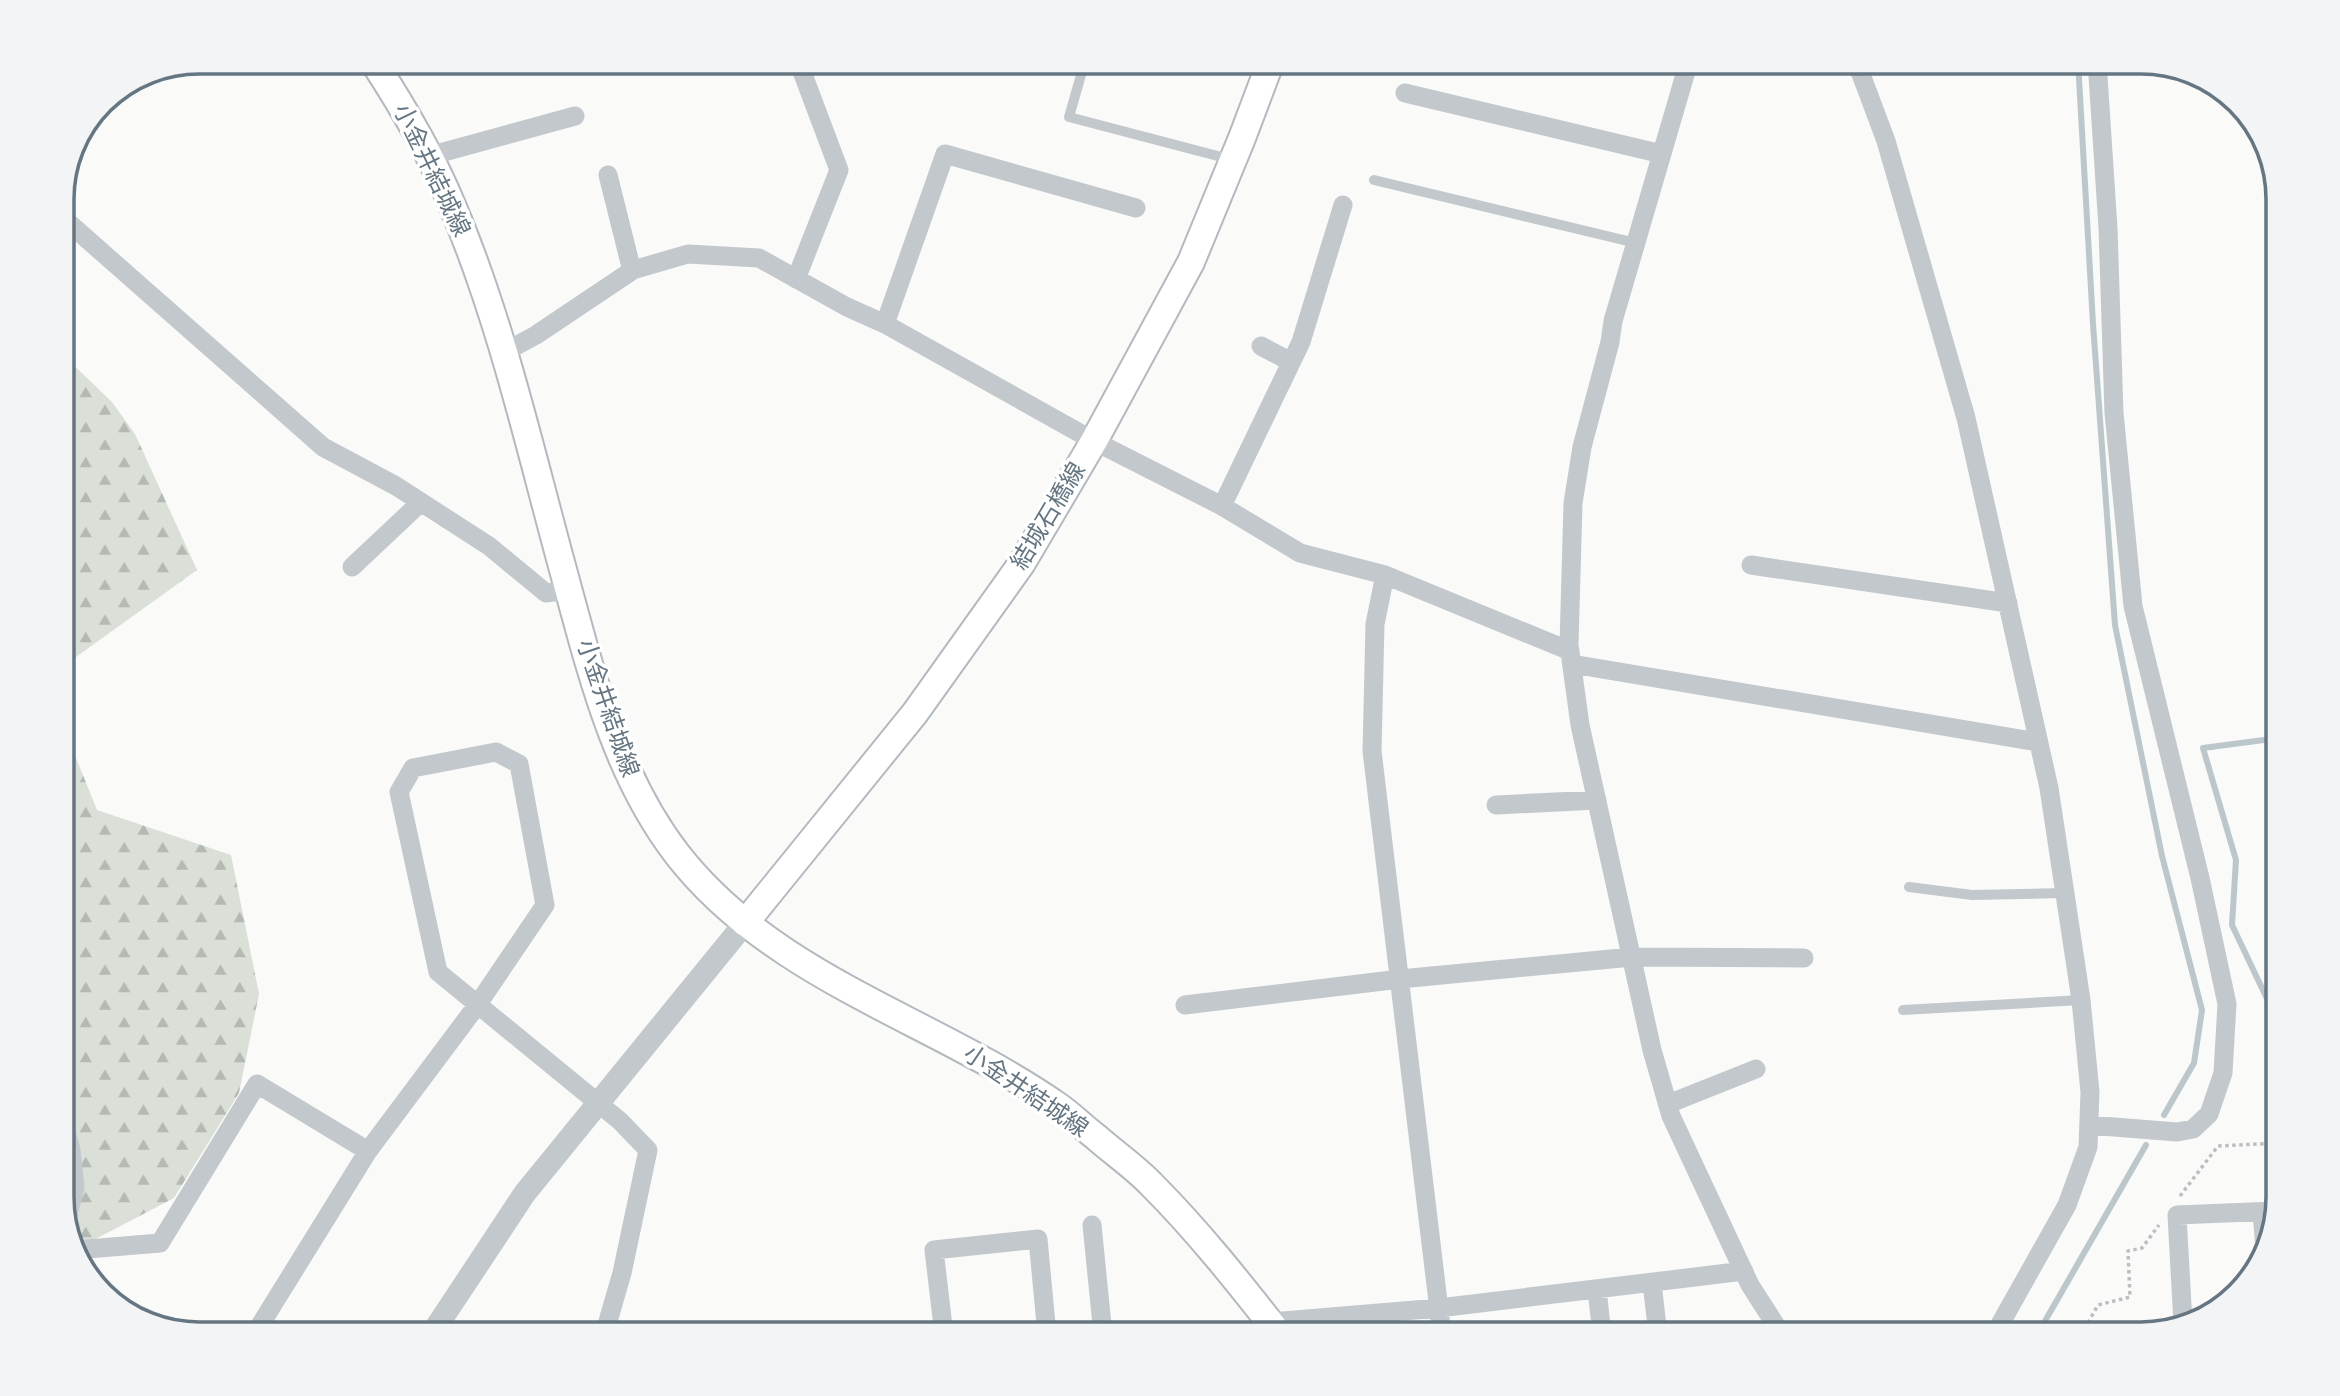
<svg xmlns="http://www.w3.org/2000/svg" width="2340" height="1396" viewBox="0 0 2340 1396" font-family="Overpass,'Noto Sans JP',sans-serif">
<defs>
<pattern id="forest-firs" width="22" height="20" patternUnits="userSpaceOnUse" patternTransform="scale(1.75)"><rect width="22" height="20" fill="#dadfd7"/><path d="M5 1l3.5 6h-7zM16 11l3.5 6h-7z" fill="#b4b9b4"/></pattern>
</defs>
<rect width="100%" height="100%" fill="#fafaf8"/>
<path fill="url(#forest-firs)" d="M62 354 112 402 135 434 197 570 62 667Z
M62 723 97 810 231 855 259 994 239 1093 174 1198 88 1243 73 1244 62 1206Z"/>
<g fill="none" stroke-linecap="round" stroke-linejoin="round">
<path stroke="#bbc7cb" stroke-width="6" d="M2078 61 2093 324 2115 625 2162 856 2202 1010 2194 1063 2164 1115
M2279 738 2203 748 2236 860 2232 925 2279 1024
M2037 1335 2146 1145"/>
<defs>
<path id="secondary" d="M373 61C403 107 431 154 452 205 501 320 529 445 562 566 589 664 613 771 677 854 773 978 933 1019 1058 1106 1071 1115 1083 1127 1096 1137 1114 1153 1135 1167 1152 1185 1198 1231 1239 1283 1280 1335
M745 923 915 713 1022 563 1094 441 1191 262 1242 138 1271 61"/>
</defs>
<use href="#secondary" stroke="#b3babf" stroke-width="30"/>
<path stroke="#bbbfc2" stroke-width="3.5" stroke-dasharray="3.5 3.5" stroke-linecap="butt" d="M2180 1196 2218 1146 2279 1143
M2081 1335 2098 1305 2130 1297 2128 1251 2142 1248 2159 1225"/>
<path stroke="#c3c8cc" stroke-width="10" d="M1085 61 1069 117 1233 160
M1374 180 1636 243
M1909 887 1972 895 2065 893
M1903 1010 2081 1000"/>
<path stroke="#c3c8cc" stroke-width="19" d="M1689 61 1613 321 1610 342 1582 447 1573 503 1569 645 1580 725 1652 1050 1671 1116 1750 1285 1782 1335
M1856 61 1886 141 1966 418 2049 788 2081 1000 2090 1092 2088 1147 2067 1205 1994 1335
M1405 93 1662 154
M429 156 575 116
M608 175 632 271
M62 217 323 447 396 486 489 546 546 593 569 590
M796 279 839 170 798 61
M885 324 945 154 1136 208
M1261 346 1291 362
M503 353 536 335 633 270 688 254 759 258 847 307 885 324 1094 441 1222 506 1300 553 1385 575 1570 651
M1222 506 1301 342 1343 205
M1751 565 2008 603
M352 567 421 502
M1385 575 1375 624 1372 751 1442 1335
M1572 664 2038 742
M1496 805 1597 800
M1185 1005 1400 979 1632 957 1804 958
M1668 1104 1756 1069
M62 1118 71 1150 75 1188 66 1221
M2089 1125 2177 1132 2193 1129 2209 1114 2223 1073 2227 1004 2200 878 2133 606 2114 413 2108 228 2097 61
M2262 1212 2265 1249
M1092 1225 1103 1335
M75 1250 160 1243 257 1084 368 1151
M1652 1283 1658 1335
M1597 1289 1602 1335
M1270 1322 1439 1308 1744 1271
M2183 1324 2177 1215 2275 1211
M254 1335 368 1151 478 1004 545 905 519 764 496 752 413 768 399 792 438 972 620 1121 648 1150 622 1273 604 1335
M944 1335 934 1250 1038 1239 1047 1335"/>
<path stroke="#c3c8cc" stroke-width="23" d="M431 1335 525 1193 745 923"/>
<use href="#secondary" stroke="#fff" stroke-width="26"/>
</g>
<g text-anchor="middle" stroke-width="7" stroke-linejoin="round" paint-order="stroke">
<g font-size="24" fill="#657683" stroke="#fff">
<text transform="translate(432 170) rotate(64)" y="8">小金井結城線</text>
<text transform="translate(1048 516) rotate(-59)" y="8">結城石橋線</text>
<text transform="translate(608 708) rotate(71)" y="8">小金井結城線</text>
<text transform="translate(1026 1091) rotate(34)" y="8">小金井結城線</text>
</g>
</g>
<path d="M0 0H2340V1396H0ZM199 74H2141A125 125 0 0 1 2266 199V1197A125 125 0 0 1 2141 1322H199A125 125 0 0 1 74 1197V199A125 125 0 0 1 199 74Z" fill="#f3f4f5" fill-rule="evenodd"/>
<path fill="none" stroke="#657683" stroke-width="3.5" d="M199 74H2141A125 125 0 0 1 2266 199V1197A125 125 0 0 1 2141 1322H199A125 125 0 0 1 74 1197V199A125 125 0 0 1 199 74Z"/>
</svg>
